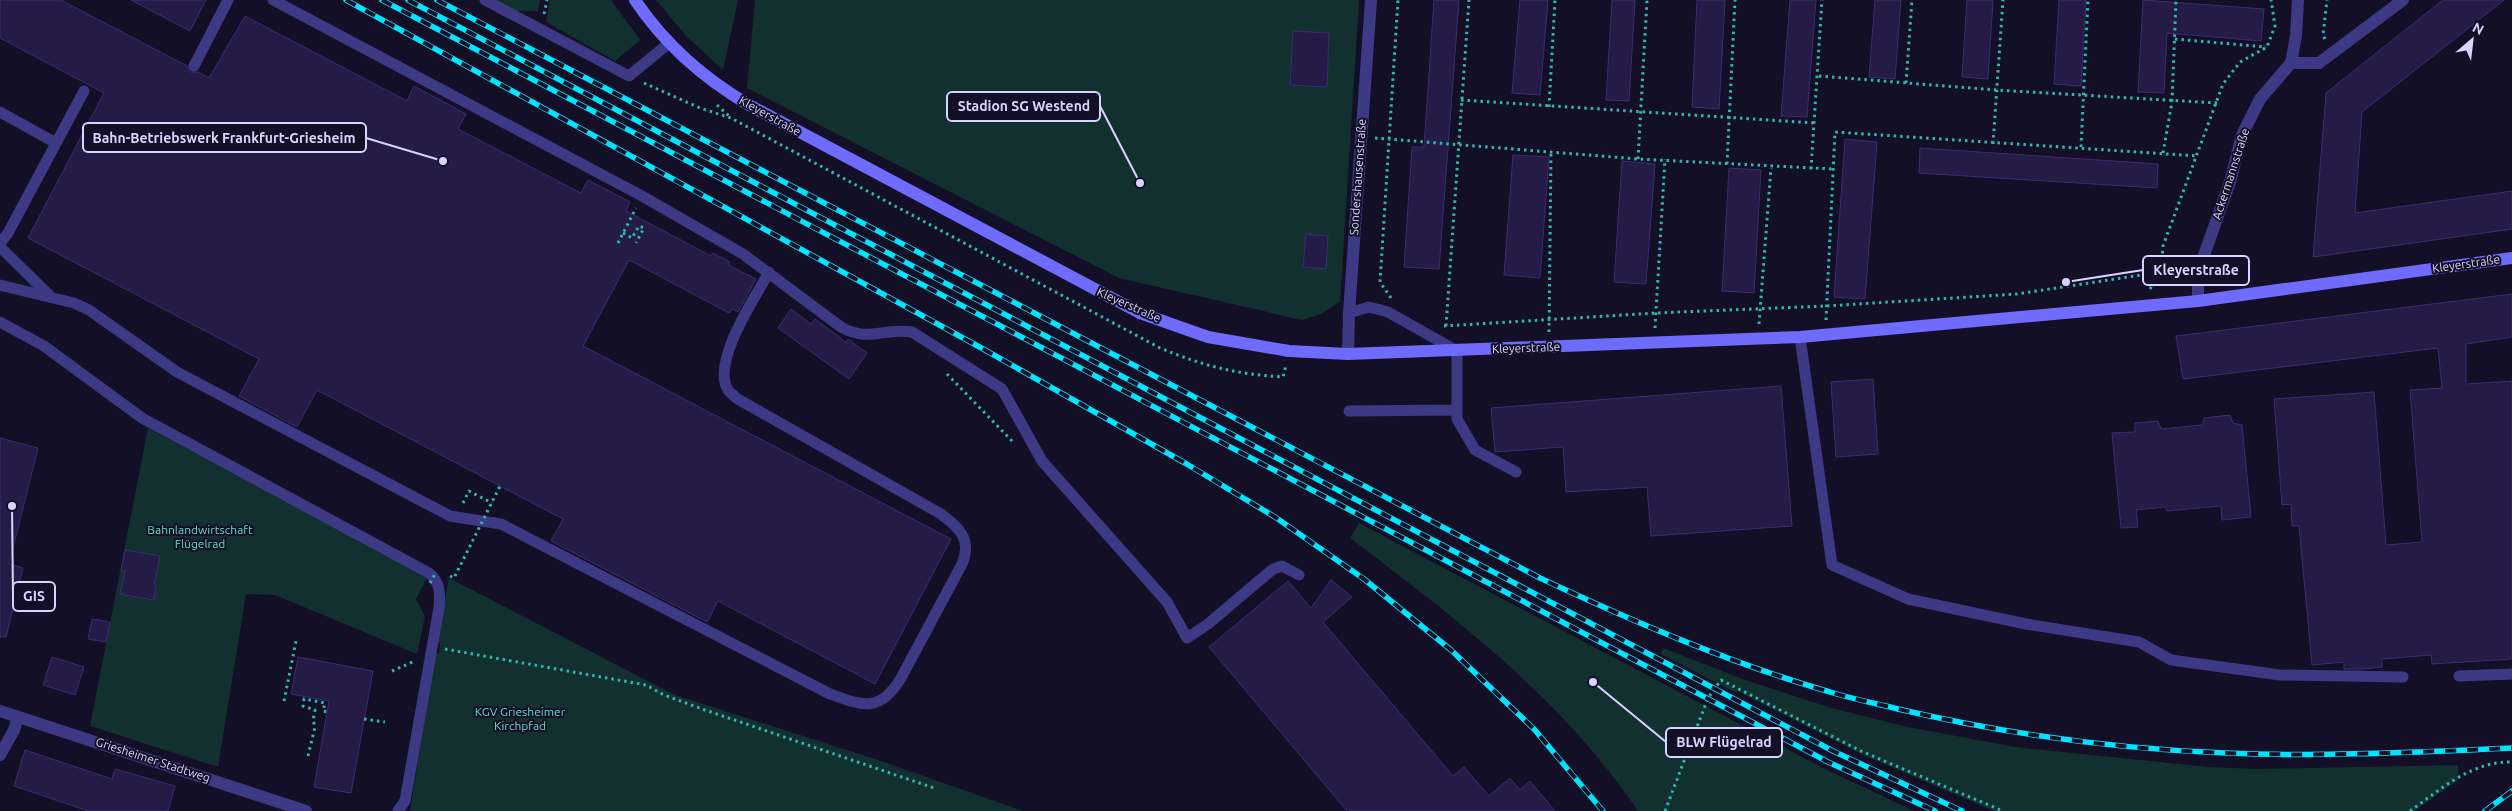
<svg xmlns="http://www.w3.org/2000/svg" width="2512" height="811" viewBox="0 0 2512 811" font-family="Ubuntu,sans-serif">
<rect width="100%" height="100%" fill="#130f26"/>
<path fill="#12302f" d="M493 0H540L538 11H515Z
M550 0H611L640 40 615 61 546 22Z
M656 0H738L723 70 686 36Z
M755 0H1359L1340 302 1321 314 1302 320 1119 278 747 88Z
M148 428 428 576 416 599 425 616 417 654 275 595 246 594 218 767 90 726Z
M1359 523 1825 769 1914 811H1638C1561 698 1458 620 1350 538Z
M449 578 675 695 878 760 1023 811H410L435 654 439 653 440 644 437 641Z
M1663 648 1745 680 1835 709 1903 726 2015 747 2208 767 2256 769 2458 765V780L2415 811H1994L1861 754 1739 692H1734L1661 654Z"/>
<path fill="#241b47" stroke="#3b2d73" d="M0 0H61L187 66 190 72H198L209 78 245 16 407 101 414 86 466 114 458 129 581 193 588 180 630 202 626 211 711 256 713 253 730 262 728 265 756 279 738 312 732 309 729 313 629 260 583 346 951 539 875 684 718 601 707 622 551 541 563 519 317 390 297 427 239 396 259 359 28 238 104 93 0 38Z
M131 0H206L190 31Z
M1434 0H1459L1439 269 1404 267 1412 147H1424Z
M1520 0H1548L1540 95 1512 93Z
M1612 0H1635L1629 101 1606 100Z
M1697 0H1725L1719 109 1692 107Z
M1790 0H1816L1807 117 1781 116Z
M1875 0H1901L1895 79 1869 77Z
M1967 0H1993L1988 79 1962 77Z
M2059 0H2086L2081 86 2054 84Z
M2143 0 2264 9 2261 41 2167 33 2164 93 2138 92Z
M2443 0H2504L2362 112 2355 213 2512 191V229L2313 257 2326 93Z
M1293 31 1329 33 1327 87 1290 85Z
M1845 139 1877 142 1865 299 1834 297Z
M1920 148 2158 164 2157 188 1919 173Z
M1513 155 1549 157 1540 278 1504 275Z
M1622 161 1655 164 1646 284 1614 282Z
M1729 168 1761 170 1754 293 1722 291Z
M1306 234 1328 236 1326 269 1303 267Z
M2512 294V337L2466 344V384L2512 381V659L2432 664 2431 655 2382 659V667L2363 669H2344V662L2312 665 2299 526H2292L2291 504 2282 505 2274 399 2374 392 2386 545 2422 542 2410 390 2442 388 2438 348 2183 379 2176 336Z
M791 309 811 324 815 319 846 342 848 339 867 353 849 379 778 328Z
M1873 379 1878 454 1836 457 1831 382Z
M1781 386 1792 526 1651 536 1647 487 1566 492 1563 447 1495 452 1491 408Z
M2230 415 2233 423 2242 425 2251 517 2222 520 2221 506 2167 511 2165 507 2136 510 2138 527 2121 528 2112 433 2135 432V423L2158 421 2161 429 2203 425 2204 418Z
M0 438 38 448 9 564 23 568 6 637H0Z
M125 550 160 556 154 585H156L154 600 120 594 125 571 121 570Z
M1331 580 1352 597 1323 622 1453 776 1464 767 1489 796 1510 778 1520 790 1530 781 1555 811H1347L1209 647 1288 581 1311 608Z
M92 619 110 622 106 642 88 639Z
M52 657 84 667 75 695 43 685Z
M298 657 373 671 351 793 314 787 329 701 291 694Z
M25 750 112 779 115 769 175 786 168 811H88L14 786Z"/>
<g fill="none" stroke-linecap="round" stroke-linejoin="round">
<path stroke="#2fb8b0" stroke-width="3" stroke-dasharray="2.5 4" stroke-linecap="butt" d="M544 14 547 0
M2175 39 2266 47
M2325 39 2323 35 2327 0
M1819 76 1996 90 2217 103
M644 83 700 108 731 118 1160 348C1204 366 1235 374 1283 377L1286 365
M1906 83 1912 0
M1461 100 1815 123
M717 105 729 116
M1549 107 1555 0
M1375 138 1638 159 1833 169
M1993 144 2003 0
M2081 147 2088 0
M2163 153 2172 102 2176 0
M1638 159 1647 0
M1727 164 1735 0
M1811 169 1822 0
M623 233 632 238 639 226 644 228 636 243
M618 243 636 208
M2150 289 2161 272 2163 246 2223 84 2240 62 2267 47 2275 26 2271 0
M1391 298 1380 282 1398 0
M1826 320 1835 132 2198 156
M1759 324 1771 168
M1444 326 1656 313 1826 306 2017 294 2161 272H2183
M1446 326 1469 0
M1655 328 1665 159
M1549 332 1551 151
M947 374 1014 443
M463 503 469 491 492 503
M445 649 646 685 664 695 705 710 934 788
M392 671 415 661
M284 701 296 641
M364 719 385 722
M308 756 315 727 313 720 315 710 303 706 304 699 325 703 323 711 327 712
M1665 811 1708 698 1721 680 1863 752 2003 811
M2410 811C2441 789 2472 761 2512 762"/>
<path stroke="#3d3a85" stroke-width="11" d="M273 0 642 196 743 254 841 327C870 343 883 327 912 332L1002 389 1042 461 1167 602 1187 638 1208 624 1273 569 1282 566 1299 575
M485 0 629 76 668 44
M194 66 228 0
M0 112 56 143
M0 243 8 233 84 91
M0 247 50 296
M0 285 74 303 89 310 177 372 450 516 501 524 830 694C863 706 880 713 901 678L962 564C972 540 960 528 941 514L736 398C734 395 729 392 728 390 711 362 755 298 769 272
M1349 313 1369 307 1388 312 1457 351V419L1475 450 1516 472
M0 322 44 346 142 418 429 573C441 583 440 594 439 608L405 801 398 811
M1800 337 1832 565 1908 599 2026 624 2139 642 2171 660 2280 675 2403 677
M1349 411 1457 410
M2459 676 2512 674"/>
<path stroke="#3d3a85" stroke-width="12" d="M2291 63H2319L2403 0
M2198 301V272L2230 182 2242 135 2260 99 2291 63 2296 36 2298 0
M1348 354 1349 313 1371 0
M0 711 306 811
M0 755 14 730 18 717"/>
<path stroke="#6f6bff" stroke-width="12" d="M635 0C665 45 703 78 749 105L1140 313 1208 337 1289 351 1348 354 1800 337 2198 301 2512 258"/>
<defs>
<path id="rail" d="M346 0 985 350 1185 463 1275 517 1364 579 1451 650 1534 729 1603 811
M382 0 1828 762 1935 811
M408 0 1833 751 1962 811
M437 0 1540 578C1634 622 1730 663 1830 692 1852 699 1875 703 1898 709 2006 734 2115 749 2226 753 2321 757 2417 752 2512 748
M2485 811 2512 791"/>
</defs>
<use href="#rail" stroke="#00e5ff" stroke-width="5.5"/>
<use href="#rail" stroke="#130f26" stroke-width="4" stroke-dasharray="11" stroke-linecap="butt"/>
<path stroke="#2fb8b0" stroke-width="3" stroke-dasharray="2.5 4" stroke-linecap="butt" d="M450 576 454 578 500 486
M430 583 436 572"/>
</g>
<g text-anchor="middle" stroke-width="4" stroke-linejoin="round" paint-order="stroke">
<g font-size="12" fill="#d9d4ff" stroke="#130f26">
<text transform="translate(770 116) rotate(29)" y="4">Kleyerstraße</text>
<text transform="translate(2231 174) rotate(-72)" y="4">Ackermannstraße</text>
<text transform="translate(1358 177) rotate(-86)" y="4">Sondershausenstraße</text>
<text transform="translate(2466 264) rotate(-8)" y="4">Kleyerstraße</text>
<text transform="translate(1129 305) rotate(24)" y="4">Kleyerstraße</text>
<text transform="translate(1526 348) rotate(-2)" y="4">Kleyerstraße</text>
<text transform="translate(153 760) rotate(18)" y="4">Griesheimer Stadtweg</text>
</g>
<g font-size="12" fill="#5fe0c0" stroke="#130f26">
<text x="200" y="534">Bahnlandwirtschaft<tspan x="200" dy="14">Flügelrad</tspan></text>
<text x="520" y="716">KGV Griesheimer<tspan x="520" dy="14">Kirchpfad</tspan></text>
</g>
</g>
<path fill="none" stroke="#d9d4ff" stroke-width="2" d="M1140 183L1100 106M443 161L366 138M2066 282L2143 270M12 506L13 596M1593 682L1666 742"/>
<g fill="#d9d4ff" stroke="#130f26" stroke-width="2">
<circle cx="1140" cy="183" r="5"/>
<circle cx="443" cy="161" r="5"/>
<circle cx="2066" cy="282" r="5"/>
<circle cx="12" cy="506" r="5"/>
<circle cx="1593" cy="682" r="5"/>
</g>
<g fill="#130f26" stroke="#d9d4ff" stroke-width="2">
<rect x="947" y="92" width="153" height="29" rx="5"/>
<rect x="83" y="123" width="283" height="29" rx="5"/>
<rect x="2143" y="256" width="106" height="29" rx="5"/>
<rect x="13" y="582" width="42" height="29" rx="5"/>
<rect x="1666" y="728" width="116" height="29" rx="5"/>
</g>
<g font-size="14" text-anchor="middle" font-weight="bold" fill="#d9d4ff">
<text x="1024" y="111">Stadion SG Westend</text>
<text x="224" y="143">Bahn-Betriebswerk Frankfurt-Griesheim</text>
<text x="2196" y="275">Kleyerstraße</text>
<text x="34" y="601">GIS</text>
<text x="1724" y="747">BLW Flügelrad</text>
</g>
<g transform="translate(2472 40) rotate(28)" stroke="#130f26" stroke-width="4" paint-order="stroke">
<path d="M0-4L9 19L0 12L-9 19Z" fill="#d9d4ff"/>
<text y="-8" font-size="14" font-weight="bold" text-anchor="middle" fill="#d9d4ff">N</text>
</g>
</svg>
